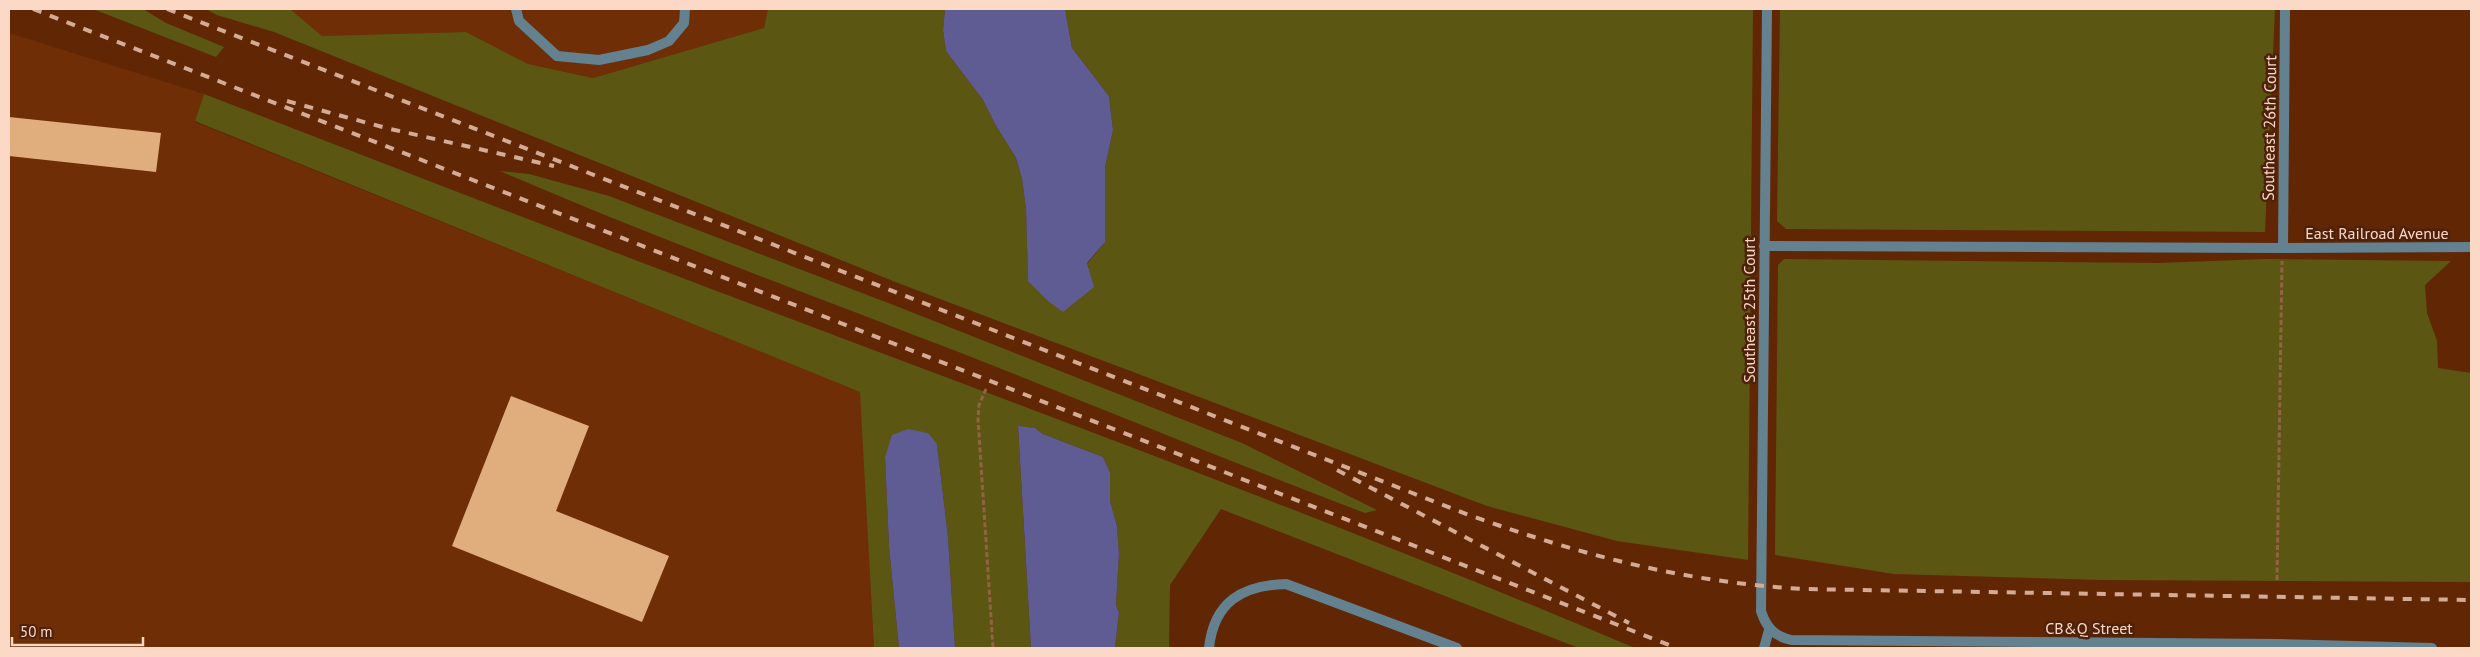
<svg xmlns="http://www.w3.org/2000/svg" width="2480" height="657" viewBox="0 0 2480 657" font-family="'PT Sans',sans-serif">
<rect width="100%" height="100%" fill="#612705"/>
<path fill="#6f2e06" d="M290 9H768L764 28 593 78 528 64 466 32 322 36Z
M9 33 204 94 195 122 861 392 874 648H9Z"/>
<path fill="#5b5712" d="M93 9H143L166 23 224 47 216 57Z
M206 9H290L322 36 466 32 528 64 593 78 764 28 768 9H945L943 30 946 51 983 100 995 124 1016 158 1022 179 1026 209 1028 281 1089 268 1087 264 1105 242V167L1113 130 1109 96 1072 48 1065 9H1753L1748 560 1617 541 1487 506 898 283 274 32 217 15Z
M1780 9H2275L2265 232 1786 229 1777 221Z
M204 94C360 154 516 215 672 274 994 396 1318 514 1635 648H1579L1221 509 1170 585 1169 648H1115L1119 612 1116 605 1119 554 1117 526 1110 501V472L1103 457 1043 434 1035 428 1018 427 1031 648H955L948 537 937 444 885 457 889 547 899 648H874L860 392 195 121Z
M500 171 529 174 609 196 896 306 1242 443 1377 510 1365 513C1228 461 1093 405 956 351 804 292 650 236 500 171Z
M1784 259 2159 263 2264 259 2451 261 2425 285 2427 313 2437 341 2438 368 2471 373V582L2103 580 1894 574 1775 555 1778 265Z"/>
<path fill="#5f5b93" d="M945 9H1065L1072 48 1109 96 1113 130 1105 167V242L1087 263 1094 287 1063 312 1048 301 1028 281 1026 209 1022 179 1016 158 995 124 983 100 946 51 943 30Z
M1018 426 1035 428 1043 434 1103 457 1110 472V501L1117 526 1119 554 1116 605 1119 612 1115 648H1031Z
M908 429 928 433 937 444 948 537 955 648H899L889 547 885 457 892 435Z"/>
<path fill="#e0ae7c" d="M9 117 161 133 156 172 9 156Z
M511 396 589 426 556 511 669 556 642 622 452 546Z"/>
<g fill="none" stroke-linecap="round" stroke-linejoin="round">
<path stroke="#936144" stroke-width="3" stroke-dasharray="5 2.5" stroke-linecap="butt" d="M986 389 979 405 978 419 993 648
M2277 580 2282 261"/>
<path stroke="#63818e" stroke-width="10" d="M516 9 519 21 557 56 599 60 648 50 669 41 684 23 685 9
M1764 246 2283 248
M1209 648C1214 602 1242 585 1286 584L1457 648
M1764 648 1769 630"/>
<path stroke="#63818e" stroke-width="10" d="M1767 9 1761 611C1766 627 1774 636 1791 640L2278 644 2432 648
M2285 9 2283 248 2471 247"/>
<path stroke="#d4ab95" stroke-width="4" stroke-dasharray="9 9" stroke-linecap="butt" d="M33 9 1677 648
M167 9 1469 515C1581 555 1683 582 1803 589L2471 600
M287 101 386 128 554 166
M1337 470 1629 623"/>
</g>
<g text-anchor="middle" stroke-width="5" stroke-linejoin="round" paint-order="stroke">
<g font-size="16" fill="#fcd8c7" stroke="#4e220a">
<text transform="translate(2269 128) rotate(-89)" y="6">Southeast 26th Court</text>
<text x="2377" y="239">East Railroad Avenue</text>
<text transform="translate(1749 310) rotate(-90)" y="6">Southeast 25th Court</text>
<text x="2089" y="634">CB&amp;Q Street</text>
</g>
</g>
<rect width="2480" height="657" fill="none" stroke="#fcd8c7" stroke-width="20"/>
<path d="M12 637v8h131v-8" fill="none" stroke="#fcd8c7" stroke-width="2.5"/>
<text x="20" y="637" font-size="15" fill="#fcd8c7" stroke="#4e220a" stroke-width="4" paint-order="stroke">50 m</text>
</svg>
